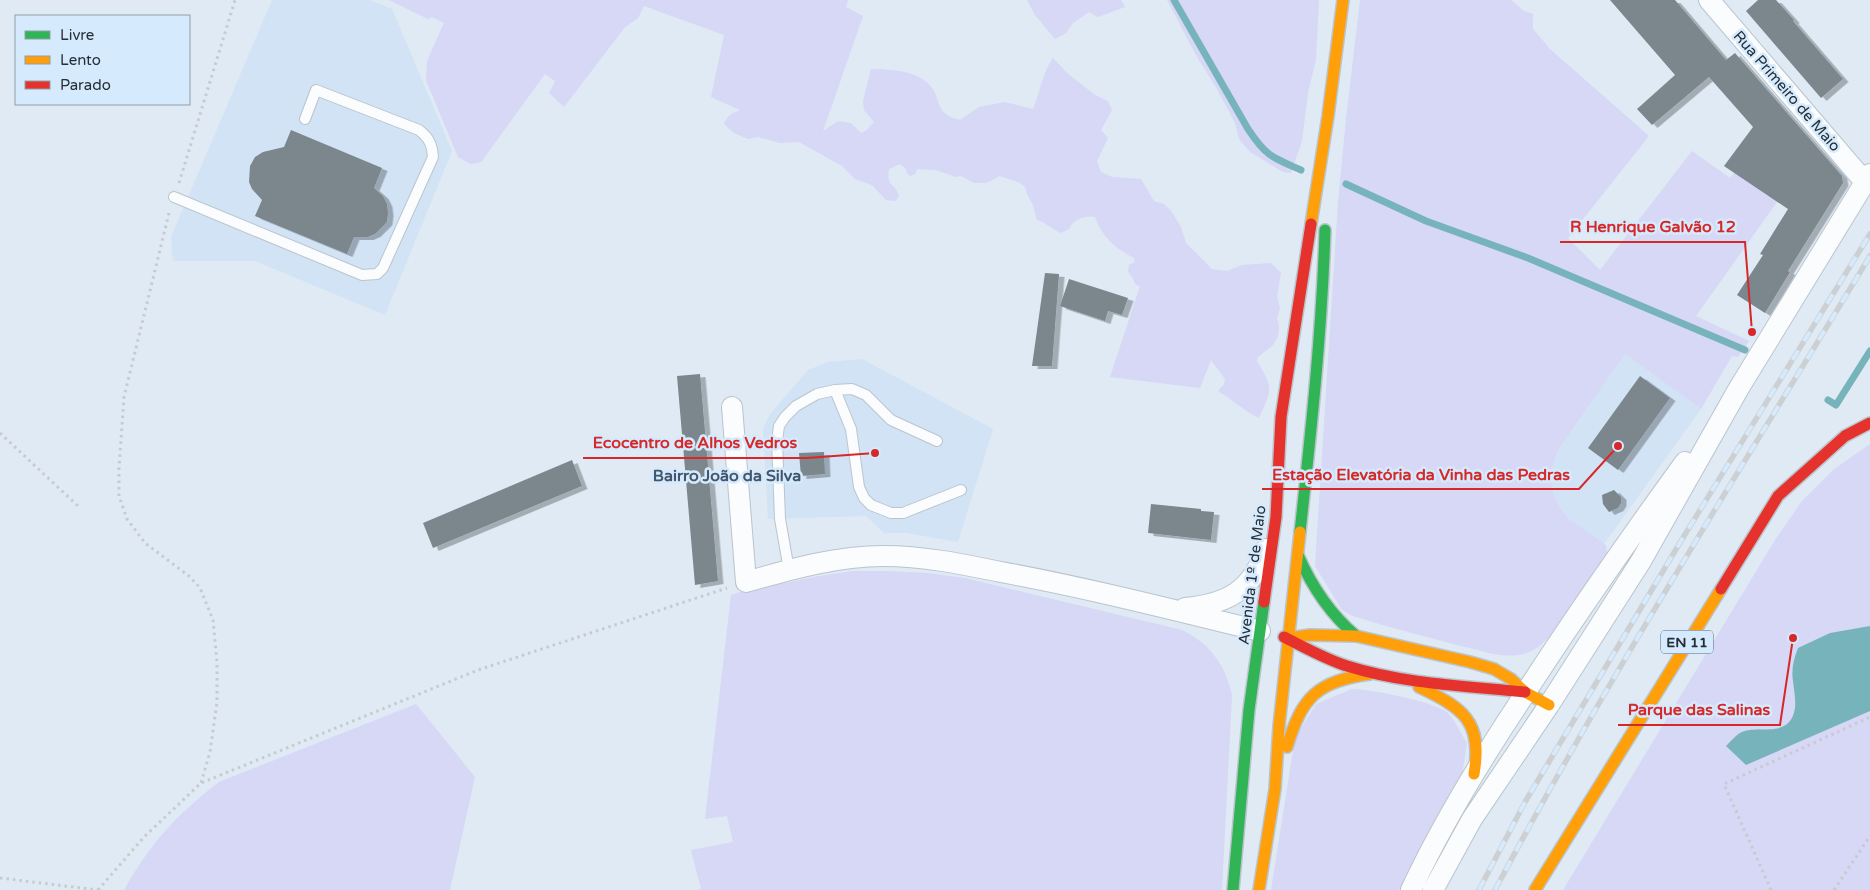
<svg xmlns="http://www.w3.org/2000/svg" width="1870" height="890" viewBox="0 0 1870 890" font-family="'Varela Round',sans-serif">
<defs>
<filter id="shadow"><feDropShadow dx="5.5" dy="3" stdDeviation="0" flood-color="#0004"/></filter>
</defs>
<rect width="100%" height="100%" fill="#dfeaf4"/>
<path fill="#d1e3f4" d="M272 0H370L392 9 452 151 385 315 255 261H173L171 237Z
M1625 354 1701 409 1604 544 1569 519 1560 508 1554 496 1551 482V471L1558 450Z
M862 359 993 429 958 542 906 533H884L866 516 768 519 763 428 770 414 808 370 828 362Z"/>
<path fill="#d7d7f6" d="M389 0H848L846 7 863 16 823 131 838 121 851 123 861 133 867 130 874 122 864 110 863 101 871 69C893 70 922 70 934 91 936 94 937 99 938 102 942 114 949 117 960 120L979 107 1005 102 1033 109C1040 92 1043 72 1053 58L1067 73 1095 95 1108 101 1112 110 1101 130 1108 138 1097 161 1101 172 1112 177 1141 179 1154 201 1164 204 1171 211 1181 227 1186 243 1212 269 1227 271 1242 265 1271 263 1281 273 1277 296 1280 308 1277 319 1279 326 1278 336 1273 345 1258 357 1257 361C1274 390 1272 388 1259 418 1244 411 1232 399 1218 391L1224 384 1225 379 1211 360 1200 388 1110 377 1140 286 1136 285 1132 277 1128 272 1129 265 1135 262 1134 258C1116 249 1102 237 1095 217 1086 215 1073 219 1069 229L1061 233C1052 229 1047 223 1037 220L1033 205 1027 194 1025 187 1020 183 1000 176 986 183H974L961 176 956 177 936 170 917 169 916 173 911 176 907 174 906 169 900 164 889 169C886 189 896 182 899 197L895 201 886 200 872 185 855 179 842 166 799 142 780 143 758 137 748 139 734 133 724 124C728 115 731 114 740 110L711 97 724 35 644 6 638 18 625 27 564 107 549 93 555 81 545 74 481 162 471 164 458 157 426 80 427 61 444 23 432 17 428 19Z
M1027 0H1121L1125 7 1098 17 1089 12 1073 23 1066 33 1055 39 1035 15Z
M1167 0H1319L1316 59 1308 93 1302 141 1291 173 1283 172 1250 152 1239 139 1235 123 1217 89 1197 57Z
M1360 0H1511L1524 11 1533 14V29L1550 49 1649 136 1568 238 1600 270 1692 151 1730 178 1745 158 1761 191 1777 202 1696 316 1749 341 1738 357 1732 356 1701 409 1625 354 1558 450 1551 471V482L1554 496 1560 508 1569 519 1606 545 1607 553 1605 559 1553 633C1543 644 1533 653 1518 655 1499 658 1476 649 1457 645 1423 636 1388 627 1353 616L1342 610 1315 566 1338 202 1346 119Z
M1870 444V890H1563L1775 540 1802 501 1833 470Z
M853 571H888L927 573 965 578 1182 630C1210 644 1225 664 1232 695L1222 890H697L701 889 691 850 733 842 727 816 705 819 731 595 782 579 785 583 819 576Z
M1352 689C1370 689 1436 702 1448 713 1455 720 1461 734 1467 743L1462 775 1418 852 1399 890H1271L1295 738 1316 704Z
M416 704 475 777 450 890H124C150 844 177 814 219 782Z"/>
<path fill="#77b3bb" d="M1870 626V711L1746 765 1726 746C1730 742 1735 736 1740 733 1756 723 1790 741 1795 708 1796 700 1794 690 1793 681 1791 669 1794 658 1798 648L1830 633Z"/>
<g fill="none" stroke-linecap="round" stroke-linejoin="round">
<path stroke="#77b3bb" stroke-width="7" d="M1174 0 1248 129C1266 156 1271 157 1301 170
M1346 184 1426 221 1528 258 1745 350
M1828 400 1836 405 1870 351"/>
</g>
<path fill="#7b868d" filter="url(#shadow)" d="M1610 0H1675L1726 60 1735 53 1842 176 1843 183 1788 271 1790 272 1765 313 1737 295 1763 255 1760 254 1788 209 1724 166 1753 127 1709 77 1652 125 1637 109 1675 75Z
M1758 0H1776L1794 20 1793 21 1843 79 1821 98 1746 11Z
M291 130 382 168 374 188 383 196 387 204 388 213 387 222 375 234 368 237H354L347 254 255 216 262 200 252 189 249 182 250 166 255 157 263 152 284 147Z
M1045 273 1059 274 1052 366H1032Z
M1069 279 1128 298 1122 315 1108 311 1105 321 1060 306Z
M700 374 718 581 695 585 677 376Z
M1640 376 1670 398 1618 470 1588 448Z
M824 452 825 474 801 476 799 453Z
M572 460 582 486 433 548 423 523Z
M1614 490 1621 497V503L1618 508 1609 512 1603 504 1602 495Z
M1151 504 1201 509V511L1214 512 1211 540 1148 533Z"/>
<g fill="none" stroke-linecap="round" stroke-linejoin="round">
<defs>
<path id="lane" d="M174 197 362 275 377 274 383 268 433 157C432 144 429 138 419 130L316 90 305 119
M835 390 851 429 859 487 864 498 871 505 891 513H903L961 490
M789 570 780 519 777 441 779 426 785 417 796 406 817 394 835 390 852 389 866 395 891 420 937 441"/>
<path id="street" d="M1709 0 1865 182
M732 407 746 582C791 569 837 556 884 556 923 556 962 564 1001 572 1088 588 1174 610 1260 631
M1185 608C1227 604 1252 591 1266 549
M1411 890C1441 826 1478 765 1517 706 1570 623 1627 542 1685 462
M1433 890 1472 819 1549 705 1641 561 1739 388 1870 174"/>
<path id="fast" d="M1300 532C1311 432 1322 331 1325 230
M1298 555C1312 587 1330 614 1356 636
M1233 890 1249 710 1264 602"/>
<path id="slow" d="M1311 224 1328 116 1343 0
M1289 638 1310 635 1356 636 1470 662 1494 669 1511 679 1525 692 1549 705
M1419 687C1463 708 1483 721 1474 774
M1287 747C1302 697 1317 681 1370 674
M1259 890 1275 789 1279 726 1300 532
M1535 890 1721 589"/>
<path id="jam" d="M1721 589 1778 496 1845 436 1870 423
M1264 602 1276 517 1281 417 1311 224
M1284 637C1304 647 1325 659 1347 666 1404 684 1466 686 1525 692"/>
</defs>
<use href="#lane" stroke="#bbc4cd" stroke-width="12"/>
<use href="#street" stroke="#bbc4cd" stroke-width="22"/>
<use href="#fast" stroke="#bbc4cd" stroke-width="14"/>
<use href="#slow" stroke="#bbc4cd" stroke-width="14"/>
<use href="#jam" stroke="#bbc4cd" stroke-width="14"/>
<path stroke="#c7cbcf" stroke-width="3" stroke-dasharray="2.5 4" stroke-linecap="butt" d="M179 183 235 0
M169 213 124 397 119 468V496L127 519 145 543 189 576 200 588 213 620 217 662V702L210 752 201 783
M0 433 78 506
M0 878 98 890
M98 890 144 837 201 783 478 670 727 588
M1771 890 1724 784 1870 717
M1834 890 1870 836"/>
<use href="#lane" stroke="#fafcfd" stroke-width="10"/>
<use href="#street" stroke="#fafcfd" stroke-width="20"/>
<use href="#fast" stroke="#30b455" stroke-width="11"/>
<use href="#slow" stroke="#ff9f0a" stroke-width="11"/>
<use href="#jam" stroke="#e5322d" stroke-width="11"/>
<defs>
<path id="rail" d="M1479 890 1525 802 1684 536 1870 234
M1495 890C1610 673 1743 466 1870 256"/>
</defs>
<use href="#rail" stroke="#cdd0d3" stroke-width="5.5"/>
<use href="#rail" stroke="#d6eafd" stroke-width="4" stroke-dasharray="11" stroke-linecap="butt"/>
</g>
<g text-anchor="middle" stroke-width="5" stroke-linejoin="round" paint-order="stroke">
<rect fill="#d6eafd" stroke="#5a6672" stroke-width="1" x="1661" y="630.5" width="52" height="23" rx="4"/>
<g font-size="14" font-weight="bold" fill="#252e37">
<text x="1687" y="647">EN 11</text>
</g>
<g font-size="15" fill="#252e37" stroke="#d6eafd">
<text transform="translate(1787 91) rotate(49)" y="5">Rua Primeiro de Maio</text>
<text transform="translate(1252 575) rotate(-83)" y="5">Avenida 1º de Maio</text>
</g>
<g font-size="16" font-weight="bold" fill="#42576b" stroke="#d6eafd">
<text x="727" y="481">Bairro João da Silva</text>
</g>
</g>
<path fill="none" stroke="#d62828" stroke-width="2" d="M1752 332L1745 242H1560M875 453L807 458H583M1618 446L1579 489H1262M1793 638L1780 725H1618"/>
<g fill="#d62828" stroke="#d6eafd" stroke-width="2">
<circle cx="1752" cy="332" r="5"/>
<circle cx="875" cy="453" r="5"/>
<circle cx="1618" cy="446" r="5"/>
<circle cx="1793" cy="638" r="5"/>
</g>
<g font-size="16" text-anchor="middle" font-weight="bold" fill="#d62828" stroke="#d6eafd" stroke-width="5" stroke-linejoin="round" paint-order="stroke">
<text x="1653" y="232">R Henrique Galvão 12</text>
<text x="695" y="448">Ecocentro de Alhos Vedros</text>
<text x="1421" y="480">Estação Elevatória da Vinha das Pedras</text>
<text x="1699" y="715">Parque das Salinas</text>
</g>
<rect x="15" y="15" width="175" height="90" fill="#d6eafd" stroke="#8f9fae"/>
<rect x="25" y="31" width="25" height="8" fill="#30b455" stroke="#8f9fae"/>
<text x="60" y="40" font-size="15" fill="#252e37">Livre</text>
<rect x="25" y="56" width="25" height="8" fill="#ff9f0a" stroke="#8f9fae"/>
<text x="60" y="65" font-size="15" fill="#252e37">Lento</text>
<rect x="25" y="81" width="25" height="8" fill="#e5322d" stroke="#8f9fae"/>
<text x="60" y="90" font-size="15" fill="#252e37">Parado</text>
</svg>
